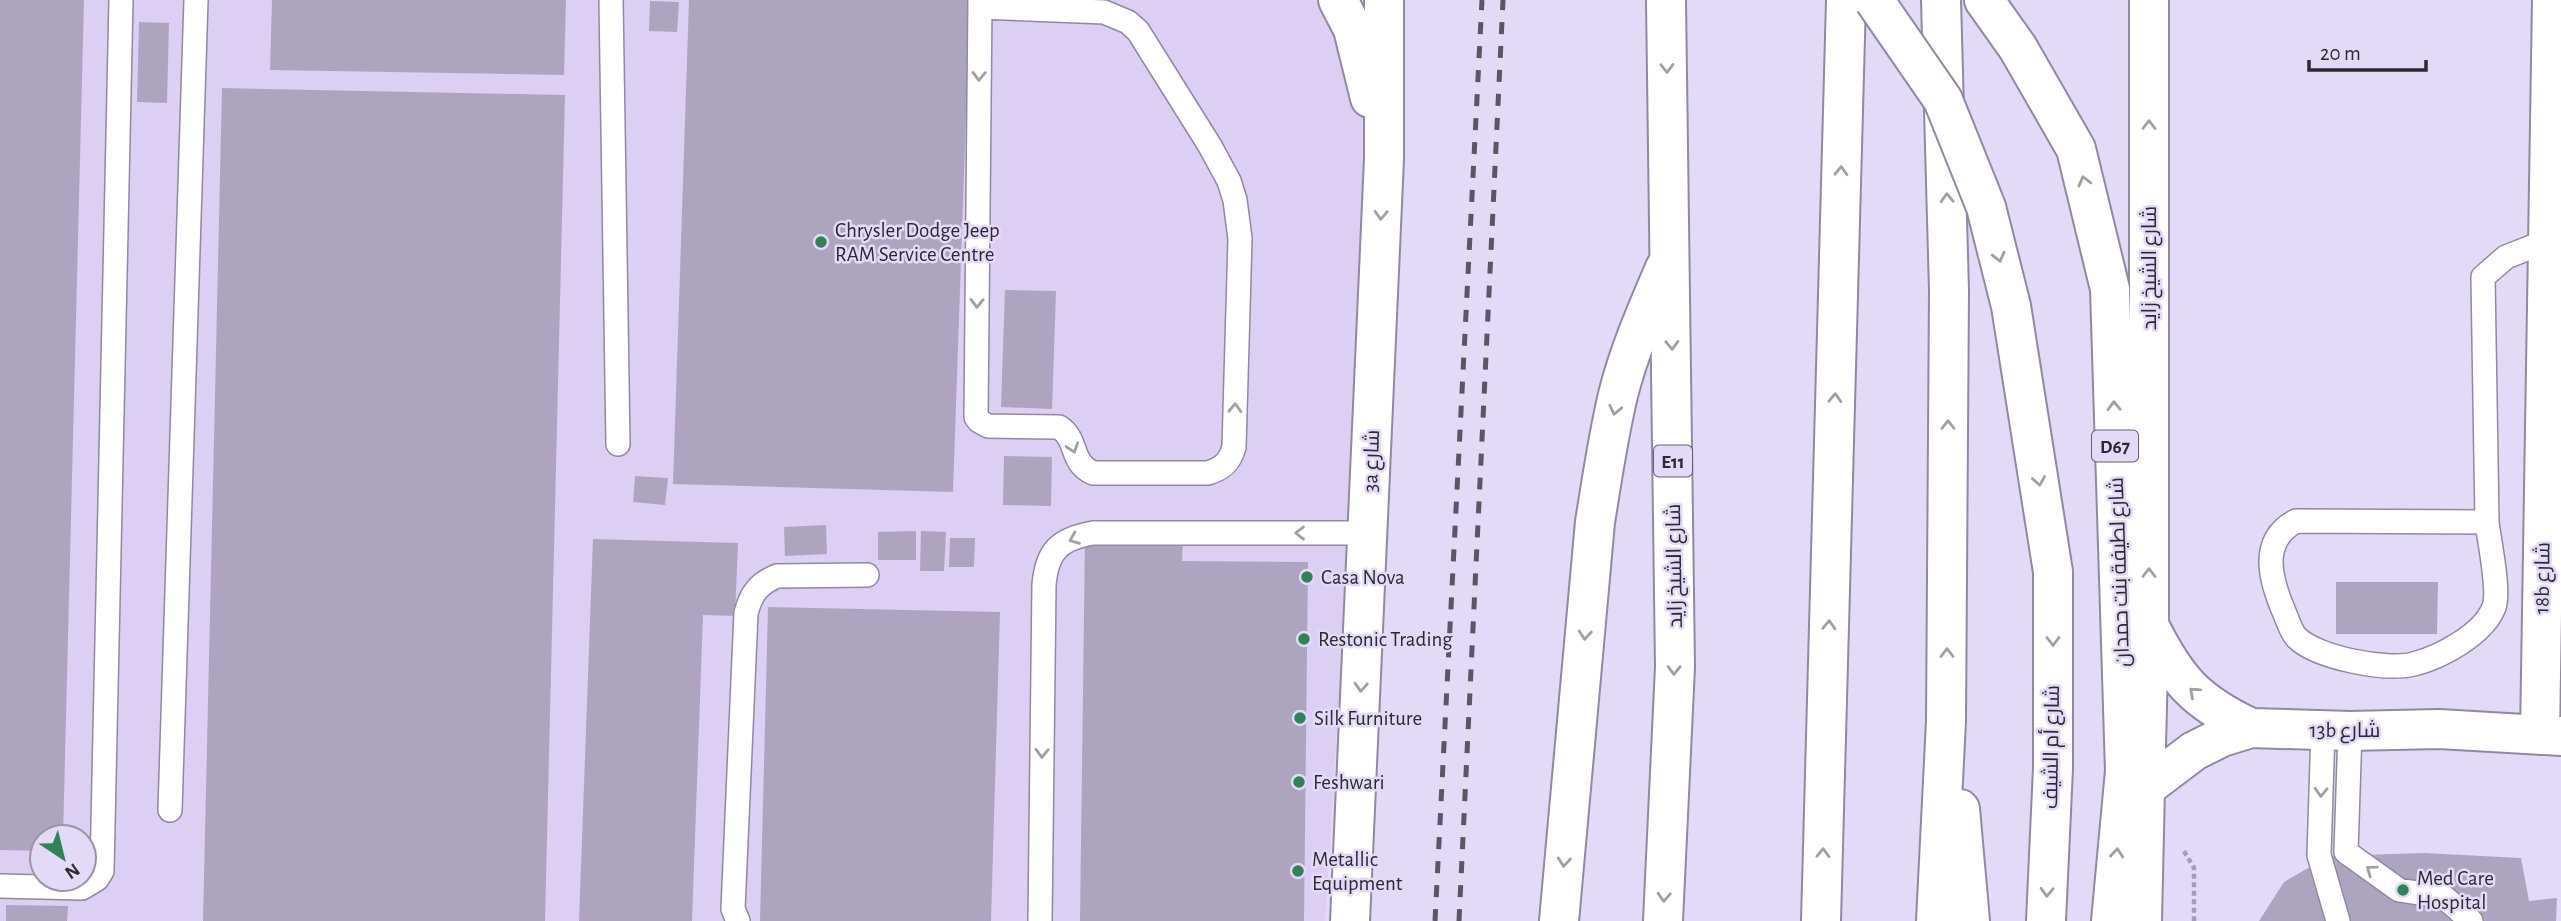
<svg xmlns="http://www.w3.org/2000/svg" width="2561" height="921" viewBox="0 0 2561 921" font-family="'Alegreya Sans',Cairo,sans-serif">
<rect width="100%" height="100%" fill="#e3daf7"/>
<path fill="#dbcff3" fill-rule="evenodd" d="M0 0H1314L1376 102 1325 921H0ZM42 837H84V879H42Z"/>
<path fill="#ada5c0" d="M0 0H84L63 837H42V851L0 850Z
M272 0H566L564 75 270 70Z
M689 0H970L953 492 673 484Z
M650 1 679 2 677 32 649 31Z
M139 22 169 23 167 103 137 102Z
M222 88 565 95 545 921H203Z
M1005 290 1056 291 1052 409 1001 407Z
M1004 456 1052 457 1051 506 1003 505Z
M635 476 668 478 665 505 633 502Z
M826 525 827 554 785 556 784 527Z
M916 531V560H878V532Z
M921 531 946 532 944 571H920Z
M950 538H975L974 567H949Z
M1085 538 1183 540 1182 561 1308 562 1304 921H1080Z
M593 539 738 543 735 616 703 615 692 921H579Z
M2336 582H2438L2437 634H2336Z
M768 607 1000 612 991 921H760Z
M2424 853 2521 858 2529 901 2557 898 2556 921H2259L2284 882 2329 856Z
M6 905 68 906 67 921H6Z"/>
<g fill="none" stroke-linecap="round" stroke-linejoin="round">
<defs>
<path id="service" d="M611 0 618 444
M980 7 1104 12 1128 22 1138 31 1210 146 1229 181 1235 200 1240 239 1234 447C1230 462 1222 469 1208 473H1093C1069 462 1079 440 1059 427L988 426 979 421 976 417 980 0
M2487 522C2489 540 2500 591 2494 607 2484 634 2441 657 2414 664 2386 671 2318 658 2297 638 2291 632 2288 621 2285 614 2271 582 2258 541 2296 521L2487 522 2483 277 2506 257 2547 241
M2323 730 2319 855 2338 921
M2350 731 2346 852 2399 890 2444 897 2471 921
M170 810 196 0
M0 886 82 888 97 879 102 871 121 0
M738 921 733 909 746 613C751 594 758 584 777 576L867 575
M1040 921 1044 585C1047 551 1059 539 1093 533H1368"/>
<path id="minor" d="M2150 627C2177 681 2196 702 2251 728
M2540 735 2552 0
M2145 788 2149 624V0
M2145 788 2194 751 2222 737 2251 728 2350 731 2439 729 2561 736"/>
<path id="tertiary" d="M1338 0 1353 29 1370 98
M1350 921 1384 159V0"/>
<path id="primary" d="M1984 0 2018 48 2076 149 2110 289 2125 771 2111 921
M2046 921 2053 768V572"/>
<path id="motorway" d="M1960 809 1970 921
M1559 921 1595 522C1602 479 1608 437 1618 395 1629 351 1647 310 1665 268
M1663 921 1675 667 1666 0
M1821 921 1846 0
M1936 921 1946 721 1949 291 1941 0
M2142 921 2145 788"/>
</defs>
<use href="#service" stroke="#9188a3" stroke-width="26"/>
<use href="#minor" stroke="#9188a3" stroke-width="42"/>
<use href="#tertiary" stroke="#9188a3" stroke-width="42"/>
<use href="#primary" stroke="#9188a3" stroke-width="42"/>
<use href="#motorway" stroke="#9188a3" stroke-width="42"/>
<path stroke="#a49db3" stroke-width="4.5" stroke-dasharray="5 3.5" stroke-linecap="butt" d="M2184 851 2194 868V921"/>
<use href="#service" stroke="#fff" stroke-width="23"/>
<use href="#minor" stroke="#fff" stroke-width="38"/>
<use href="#tertiary" stroke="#fff" stroke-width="38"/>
<use href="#primary" stroke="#fff" stroke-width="38"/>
<use href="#motorway" stroke="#fff" stroke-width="38"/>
<path stroke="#5b5666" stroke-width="5" stroke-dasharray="12 12" stroke-linecap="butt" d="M1435 921 1482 0
M1459 921 1503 0"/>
<defs>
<path id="primary-bridge" d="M1874 0 1943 100 1986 207 2011 306 2053 572"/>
</defs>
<use href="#primary-bridge" stroke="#9188a3" stroke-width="42" stroke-linecap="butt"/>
<use href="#primary-bridge" stroke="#fff" stroke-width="38"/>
</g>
<defs><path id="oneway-chevron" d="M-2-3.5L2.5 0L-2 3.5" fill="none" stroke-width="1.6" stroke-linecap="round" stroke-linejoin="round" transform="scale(1.75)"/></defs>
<g stroke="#a09fa4">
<use href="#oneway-chevron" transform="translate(1667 68) rotate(89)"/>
<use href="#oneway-chevron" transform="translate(979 76) rotate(91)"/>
<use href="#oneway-chevron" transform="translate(2149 125) rotate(-90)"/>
<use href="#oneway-chevron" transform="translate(1841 171) rotate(-88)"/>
<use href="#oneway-chevron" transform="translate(2084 181) rotate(-104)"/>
<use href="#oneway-chevron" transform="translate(1947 198) rotate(-92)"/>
<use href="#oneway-chevron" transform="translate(1381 215) rotate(92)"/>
<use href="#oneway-chevron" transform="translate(1999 257) rotate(76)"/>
<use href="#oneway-chevron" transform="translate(977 303) rotate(91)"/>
<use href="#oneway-chevron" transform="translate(1672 345) rotate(89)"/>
<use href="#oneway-chevron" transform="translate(1835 398) rotate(-88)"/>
<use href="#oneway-chevron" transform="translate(2114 406) rotate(-92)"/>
<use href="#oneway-chevron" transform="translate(1235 408) rotate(-88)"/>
<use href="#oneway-chevron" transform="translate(1615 410) rotate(102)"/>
<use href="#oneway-chevron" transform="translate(1948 425) rotate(-90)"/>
<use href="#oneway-chevron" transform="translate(1073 448) rotate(72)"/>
<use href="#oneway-chevron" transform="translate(2039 481) rotate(81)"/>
<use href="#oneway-chevron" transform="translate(1300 533) rotate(180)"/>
<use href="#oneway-chevron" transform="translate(1074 539) rotate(158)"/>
<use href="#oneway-chevron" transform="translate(2149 573) rotate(-90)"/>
<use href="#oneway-chevron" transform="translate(1829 625) rotate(-88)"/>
<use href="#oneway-chevron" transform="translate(1585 635) rotate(95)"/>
<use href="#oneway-chevron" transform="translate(2053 641) rotate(90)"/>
<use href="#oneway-chevron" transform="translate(1947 653) rotate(-90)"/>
<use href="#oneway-chevron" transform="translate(1674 670) rotate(91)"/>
<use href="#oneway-chevron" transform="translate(1361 687) rotate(93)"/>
<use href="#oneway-chevron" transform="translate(2194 692) rotate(-138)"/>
<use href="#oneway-chevron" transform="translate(1042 753) rotate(91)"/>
<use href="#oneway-chevron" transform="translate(2321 792) rotate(92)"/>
<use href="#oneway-chevron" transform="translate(1823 853) rotate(-88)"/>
<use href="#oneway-chevron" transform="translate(2117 853) rotate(-85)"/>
<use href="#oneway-chevron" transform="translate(1564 862) rotate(95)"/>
<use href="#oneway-chevron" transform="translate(2371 870) rotate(-144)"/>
<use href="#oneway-chevron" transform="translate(2047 892) rotate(92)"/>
<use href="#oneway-chevron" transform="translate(1664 897) rotate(93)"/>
</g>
<g fill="#308356" stroke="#e3daf7" stroke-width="2.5">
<circle cx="821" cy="242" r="7"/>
<circle cx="1307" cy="577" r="7"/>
<circle cx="1304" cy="639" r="7"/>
<circle cx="1300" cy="718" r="7"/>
<circle cx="1299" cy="782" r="7"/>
<circle cx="1298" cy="871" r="7"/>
<circle cx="2403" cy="890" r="7"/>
</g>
<g text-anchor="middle" stroke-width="5" stroke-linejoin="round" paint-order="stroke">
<g fill="#e3daf7" stroke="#635e6e" stroke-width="2">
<rect x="2092" y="430.5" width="46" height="31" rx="5"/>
<rect x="1654" y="445.5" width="38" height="31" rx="5"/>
</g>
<g font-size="19" font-weight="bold" fill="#2c2934">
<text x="2115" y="453">D67</text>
<text x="1673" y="468">E11</text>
</g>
<g font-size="21" fill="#2c2934" stroke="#e3daf7" text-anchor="start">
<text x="835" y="237">Chrysler Dodge Jeep<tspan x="835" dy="24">RAM Service Centre</tspan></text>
<text x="1321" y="584">Casa Nova</text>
<text x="1318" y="646">Restonic Trading</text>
<text x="1314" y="725">Silk Furniture</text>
<text x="1313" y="789">Feshwari</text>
<text x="1312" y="866">Metallic<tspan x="1312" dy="24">Equipment</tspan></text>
<text x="2417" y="885">Med Care<tspan x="2417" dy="24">Hospital</tspan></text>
</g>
<g font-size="21" fill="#2c2934" stroke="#e3daf7">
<text transform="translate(2149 268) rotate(-90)" y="7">شارع الشيخ زايد</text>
<text transform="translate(1371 461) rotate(-88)" y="7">3a شارع</text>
<text transform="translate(1674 566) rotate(-91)" y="7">شارع الشيخ زايد</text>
<text transform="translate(2119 572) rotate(-92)" y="7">شارع لطيفة بنت حمدان</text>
<text transform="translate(2542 578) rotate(-89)" y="7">18b شارع</text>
<text x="2345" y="737">13b شارع</text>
<text transform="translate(2051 747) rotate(-89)" y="7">شارع أم الشيف</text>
</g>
</g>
<g transform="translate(63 858) rotate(145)"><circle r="33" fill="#e3daf7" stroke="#9a93a9" stroke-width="2"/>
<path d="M0-5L12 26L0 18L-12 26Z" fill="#308356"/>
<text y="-10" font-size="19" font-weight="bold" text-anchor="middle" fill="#2c2934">N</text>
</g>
<path d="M2309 60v10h117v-10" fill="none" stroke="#2c2934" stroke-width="3.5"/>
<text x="2320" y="60" font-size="21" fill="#2c2934" stroke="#e3daf7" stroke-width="5" paint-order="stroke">20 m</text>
</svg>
